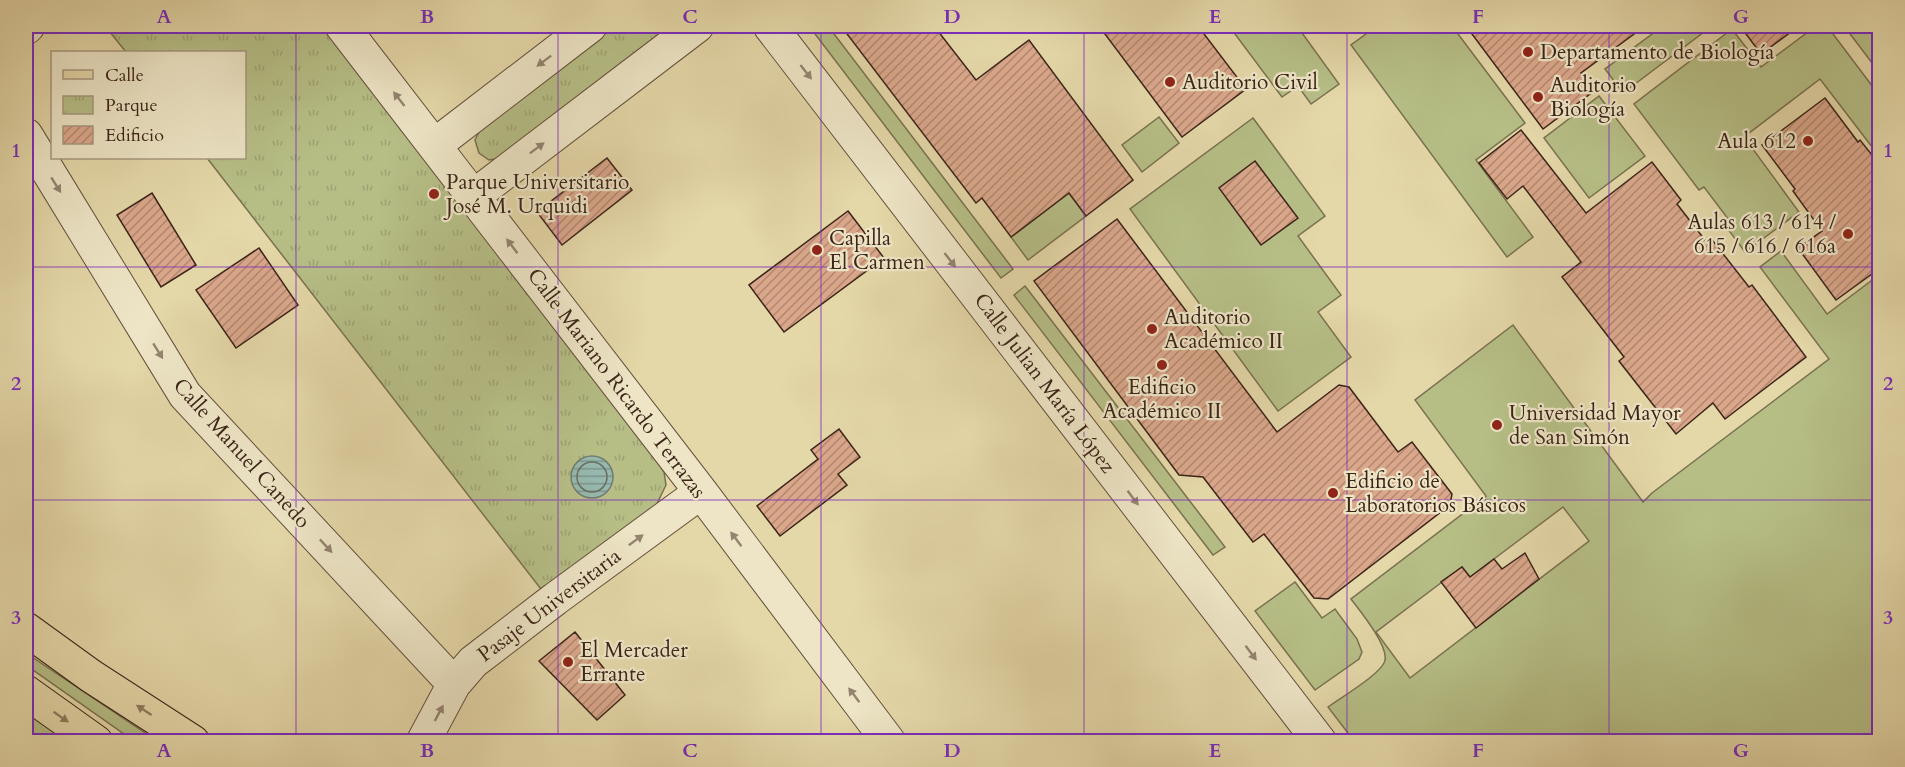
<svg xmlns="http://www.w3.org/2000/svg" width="1905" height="767" viewBox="0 0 1905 767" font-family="Cardo,serif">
<defs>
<pattern id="park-tufts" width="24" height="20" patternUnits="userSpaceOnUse" patternTransform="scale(1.5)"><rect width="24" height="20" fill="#b6be86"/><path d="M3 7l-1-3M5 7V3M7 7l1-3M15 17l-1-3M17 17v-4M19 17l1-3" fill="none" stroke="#9da373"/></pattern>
<pattern id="water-rules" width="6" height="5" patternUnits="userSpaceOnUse" patternTransform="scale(1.5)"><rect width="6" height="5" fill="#96b8ad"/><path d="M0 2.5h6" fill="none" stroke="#7c958c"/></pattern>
<pattern id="building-hatch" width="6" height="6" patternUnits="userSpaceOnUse" patternTransform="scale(1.5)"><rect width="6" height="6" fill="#daa78b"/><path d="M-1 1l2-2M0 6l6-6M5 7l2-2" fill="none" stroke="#b28871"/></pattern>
</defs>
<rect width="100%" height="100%" fill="#e4d7a8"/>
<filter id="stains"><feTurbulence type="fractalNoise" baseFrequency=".00333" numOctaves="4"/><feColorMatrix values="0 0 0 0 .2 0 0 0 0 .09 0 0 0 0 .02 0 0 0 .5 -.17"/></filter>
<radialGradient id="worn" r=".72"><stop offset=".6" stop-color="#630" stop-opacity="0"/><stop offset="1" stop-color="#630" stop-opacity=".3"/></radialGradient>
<path fill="#b6be86" stroke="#797150" stroke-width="1.5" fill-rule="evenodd" d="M809 26H828L1013 269 1001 278Z
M1229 26H1297L1339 84 1311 104 1298 86 1282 97Z
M1377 26H1452L1525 123 1476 160 1533 237 1507 257 1351 45Z
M1663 26H1712L1623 93 1605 69Z
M1816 26H1827L1879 95V156L1820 79 1744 137 1799 212 1745 252 1727 228 1732 224 1704 187 1699 190 1634 104 1732 29 1761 67Z
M1844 26H1879V72Z
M1599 96 1645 156 1589 198 1544 138Z
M1159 117 1179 143 1142 172 1122 145Z
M1253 118 1325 216 1298 236 1341 295 1318 312 1351 357 1278 411 1130 209Z
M1069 193 1086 216 1028 260 1011 237Z
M1781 251 1827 314 1879 275V741H1354L1328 707C1340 698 1383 673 1385 660 1388 645 1360 611 1351 599L1486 496 1415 400 1513 325 1643 502 1652 493 1829 359 1760 267ZM1563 507 1589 541 1410 678 1376 632 1462 567 1470 577Z
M1025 286 1225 547 1213 555 1014 295Z
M1295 582 1322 618 1335 609 1357 639 1362 652 1359 659 1315 690 1255 611Z
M26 653 157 741H134L26 665Z
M26 710 69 741H33Z"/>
<path fill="url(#park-tufts)" stroke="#797150" stroke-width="1.5" d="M105 26H326L657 461 664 472 666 485 654 510 544 593 207 158H244V52H126Z
M615 26H673L501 158 489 160 479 153 475 140 480 130Z"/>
<path fill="url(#water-rules)" stroke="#727d72" stroke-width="1.5" d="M571 477a21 21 0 1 1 42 0a21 21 0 1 1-42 0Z"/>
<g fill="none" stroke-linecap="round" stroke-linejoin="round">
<path stroke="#696e63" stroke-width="1.5" d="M577 477a15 15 0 1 1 30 0a15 15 0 1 1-30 0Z"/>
</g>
<path fill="url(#building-hatch)" stroke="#3c2419" stroke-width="1.5" d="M841 26H934L976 80 1029 40 1133 180 1086 216 1069 193 1011 237 982 198 976 203Z
M1099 26H1198L1246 89 1182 137Z
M1466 26H1645L1581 73 1594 91 1543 129Z
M1740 26H1799L1761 54Z
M1825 98 1858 142 1860 140 1880 165V268L1836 300 1798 248 1822 231 1793 191 1795 189 1762 145Z
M1521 130 1586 213 1652 162 1681 200 1677 204 1708 244 1713 241 1749 287 1752 285 1806 357 1725 419 1713 403 1676 434 1619 361 1624 357 1562 277 1581 262 1523 186 1507 199 1479 163Z
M607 158 632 190 562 245 537 212Z
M1255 161 1298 218 1261 245 1219 188Z
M152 193 196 265 161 287 117 215Z
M848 211 884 258 784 332 749 285Z
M1117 219 1277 432 1339 385 1349 387 1398 452 1412 442 1452 494 1450 505 1328 599 1314 598 1264 534 1253 542 1203 477 1179 475 1034 281Z
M259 248 298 305 236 348 196 290Z
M839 429 860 457 838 474 847 485 780 536 757 506 818 459 811 450Z
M1525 553 1539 579 1476 628 1441 582 1462 567 1470 577 1494 559 1502 569Z
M575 632 625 695 597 720 539 661Z"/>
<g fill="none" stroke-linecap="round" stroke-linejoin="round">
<defs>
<path id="minor" d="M342 26 701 492 889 742
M770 26 1320 742
M26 28 28 26
M26 135 185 395 454 684
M435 145 590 26
M474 196 697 26
M423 742 454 684 473 662 555 599 701 492"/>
<path id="primary" d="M26 629 91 676 193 742
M26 692 96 742"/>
</defs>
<use href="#minor" stroke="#66513d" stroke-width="35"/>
<use href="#primary" stroke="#3c2419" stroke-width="35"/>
<use href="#minor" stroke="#ede5c6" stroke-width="33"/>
<use href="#primary" stroke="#e4d7a8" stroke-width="33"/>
</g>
<defs><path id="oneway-solid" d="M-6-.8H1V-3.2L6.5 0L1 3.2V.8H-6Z" transform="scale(1.5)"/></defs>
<g fill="#948470">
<use href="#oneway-solid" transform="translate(544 61) rotate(143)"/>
<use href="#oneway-solid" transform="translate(806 72) rotate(52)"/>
<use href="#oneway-solid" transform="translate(399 99) rotate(-128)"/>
<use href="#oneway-solid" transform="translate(537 148) rotate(-37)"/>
<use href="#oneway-solid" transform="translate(56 185) rotate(58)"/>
<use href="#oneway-solid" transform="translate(512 246) rotate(-127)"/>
<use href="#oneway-solid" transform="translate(950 260) rotate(52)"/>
<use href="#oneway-solid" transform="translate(158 351) rotate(58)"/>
<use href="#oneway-solid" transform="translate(1133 498) rotate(53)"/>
<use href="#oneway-solid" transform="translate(736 539) rotate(-127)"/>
<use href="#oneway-solid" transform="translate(636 540) rotate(-36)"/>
<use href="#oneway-solid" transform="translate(326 546) rotate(47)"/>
<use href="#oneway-solid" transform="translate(1251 653) rotate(53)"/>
<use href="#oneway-solid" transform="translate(854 695) rotate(-127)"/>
<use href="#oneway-solid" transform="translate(439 713) rotate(-62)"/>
</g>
<g fill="#907e60">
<use href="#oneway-solid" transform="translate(144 710) rotate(-147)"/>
<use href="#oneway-solid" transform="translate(61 717) rotate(35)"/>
</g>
<path fill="none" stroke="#7b2cbf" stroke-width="1.5" stroke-opacity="0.55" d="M296 26V742M558 26V742M821 26V742M1084 26V742M1347 26V742M1609 26V742M26 267H1880M26 500H1880"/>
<g fill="#8f2418" stroke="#ede5c6" stroke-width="2">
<circle cx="1528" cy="52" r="6"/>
<circle cx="1170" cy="82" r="6"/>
<circle cx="1538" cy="97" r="6"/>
<circle cx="1808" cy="141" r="6"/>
<circle cx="434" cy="194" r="6"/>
<circle cx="1848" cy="234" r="6"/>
<circle cx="817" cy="250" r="6"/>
<circle cx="1152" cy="329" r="6"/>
<circle cx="1162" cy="365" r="6"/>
<circle cx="1497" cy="425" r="6"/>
<circle cx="1333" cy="493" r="6"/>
<circle cx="568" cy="662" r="6"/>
</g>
<g text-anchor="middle" stroke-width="4.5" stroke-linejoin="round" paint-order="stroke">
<g font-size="21" fill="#3c2419" stroke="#ede5c6" text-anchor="start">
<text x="1540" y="59">Departamento de Biología</text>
<text x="1182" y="89">Auditorio Civil</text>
<text x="1550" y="92">Auditorio<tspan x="1550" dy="24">Biología</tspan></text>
<text x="1796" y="148" text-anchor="end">Aula 612</text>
<text x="446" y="189">Parque Universitario<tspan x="446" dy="24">José M. Urquidi</tspan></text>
<text x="1836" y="229" text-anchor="end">Aulas 613 / 614 /<tspan x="1836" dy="24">615 / 616 / 616a</tspan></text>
<text x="829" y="245">Capilla<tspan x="829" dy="24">El Carmen</tspan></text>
<text x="1164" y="324">Auditorio<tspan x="1164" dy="24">Académico II</tspan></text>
<text x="1162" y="394" text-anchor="middle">Edificio<tspan x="1162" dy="24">Académico II</tspan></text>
<text x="1509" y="420">Universidad Mayor<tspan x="1509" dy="24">de San Simón</tspan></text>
<text x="1345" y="488">Edificio de<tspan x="1345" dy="24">Laboratorios Básicos</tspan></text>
<text x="580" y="657">El Mercader<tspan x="580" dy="24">Errante</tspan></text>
</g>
<g font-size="21" fill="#3c2419" stroke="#ede5c6">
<text transform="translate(617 383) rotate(53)" y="7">Calle Mariano Ricardo Terrazas</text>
<text transform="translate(1045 383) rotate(53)" y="7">Calle Julian María López</text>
<text transform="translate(242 453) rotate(48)" y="7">Calle Manuel Canedo</text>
<text transform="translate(549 605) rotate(-37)" y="7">Pasaje Universitaria</text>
</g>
</g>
<rect width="1905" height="767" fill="none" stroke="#e4d7a8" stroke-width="66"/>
<rect x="51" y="51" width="195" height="108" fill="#ede5c6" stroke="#a69881" stroke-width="1.5"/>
<rect x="63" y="70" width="30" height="9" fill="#e4d7a8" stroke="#a69881" stroke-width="1.5"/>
<text x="105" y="81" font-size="18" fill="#3c2419">Calle</text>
<rect x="63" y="96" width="30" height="18" fill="url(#park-tufts)" stroke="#a69881" stroke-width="1.5"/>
<text x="105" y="111" font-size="18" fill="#3c2419">Parque</text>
<rect x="63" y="126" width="30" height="18" fill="url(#building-hatch)" stroke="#a69881" stroke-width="1.5"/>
<text x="105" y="141" font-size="18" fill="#3c2419">Edificio</text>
<rect x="33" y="33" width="1839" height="701" fill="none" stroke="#7b2cbf" stroke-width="2"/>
<g font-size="20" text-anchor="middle" font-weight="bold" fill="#7b2cbf">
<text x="164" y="23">A</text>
<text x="427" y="23">B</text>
<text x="690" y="23">C</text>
<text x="952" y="23">D</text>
<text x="1215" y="23">E</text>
<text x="1478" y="23">F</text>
<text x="1741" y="23">G</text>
<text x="16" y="157">1</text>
<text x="1888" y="157">1</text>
<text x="16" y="390">2</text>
<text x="1888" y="390">2</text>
<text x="16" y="624">3</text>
<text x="1888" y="624">3</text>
<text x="164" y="757">A</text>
<text x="427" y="757">B</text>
<text x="690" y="757">C</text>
<text x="952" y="757">D</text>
<text x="1215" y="757">E</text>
<text x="1478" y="757">F</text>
<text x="1741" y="757">G</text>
</g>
<rect width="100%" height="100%" filter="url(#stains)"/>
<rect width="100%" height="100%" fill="url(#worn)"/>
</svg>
